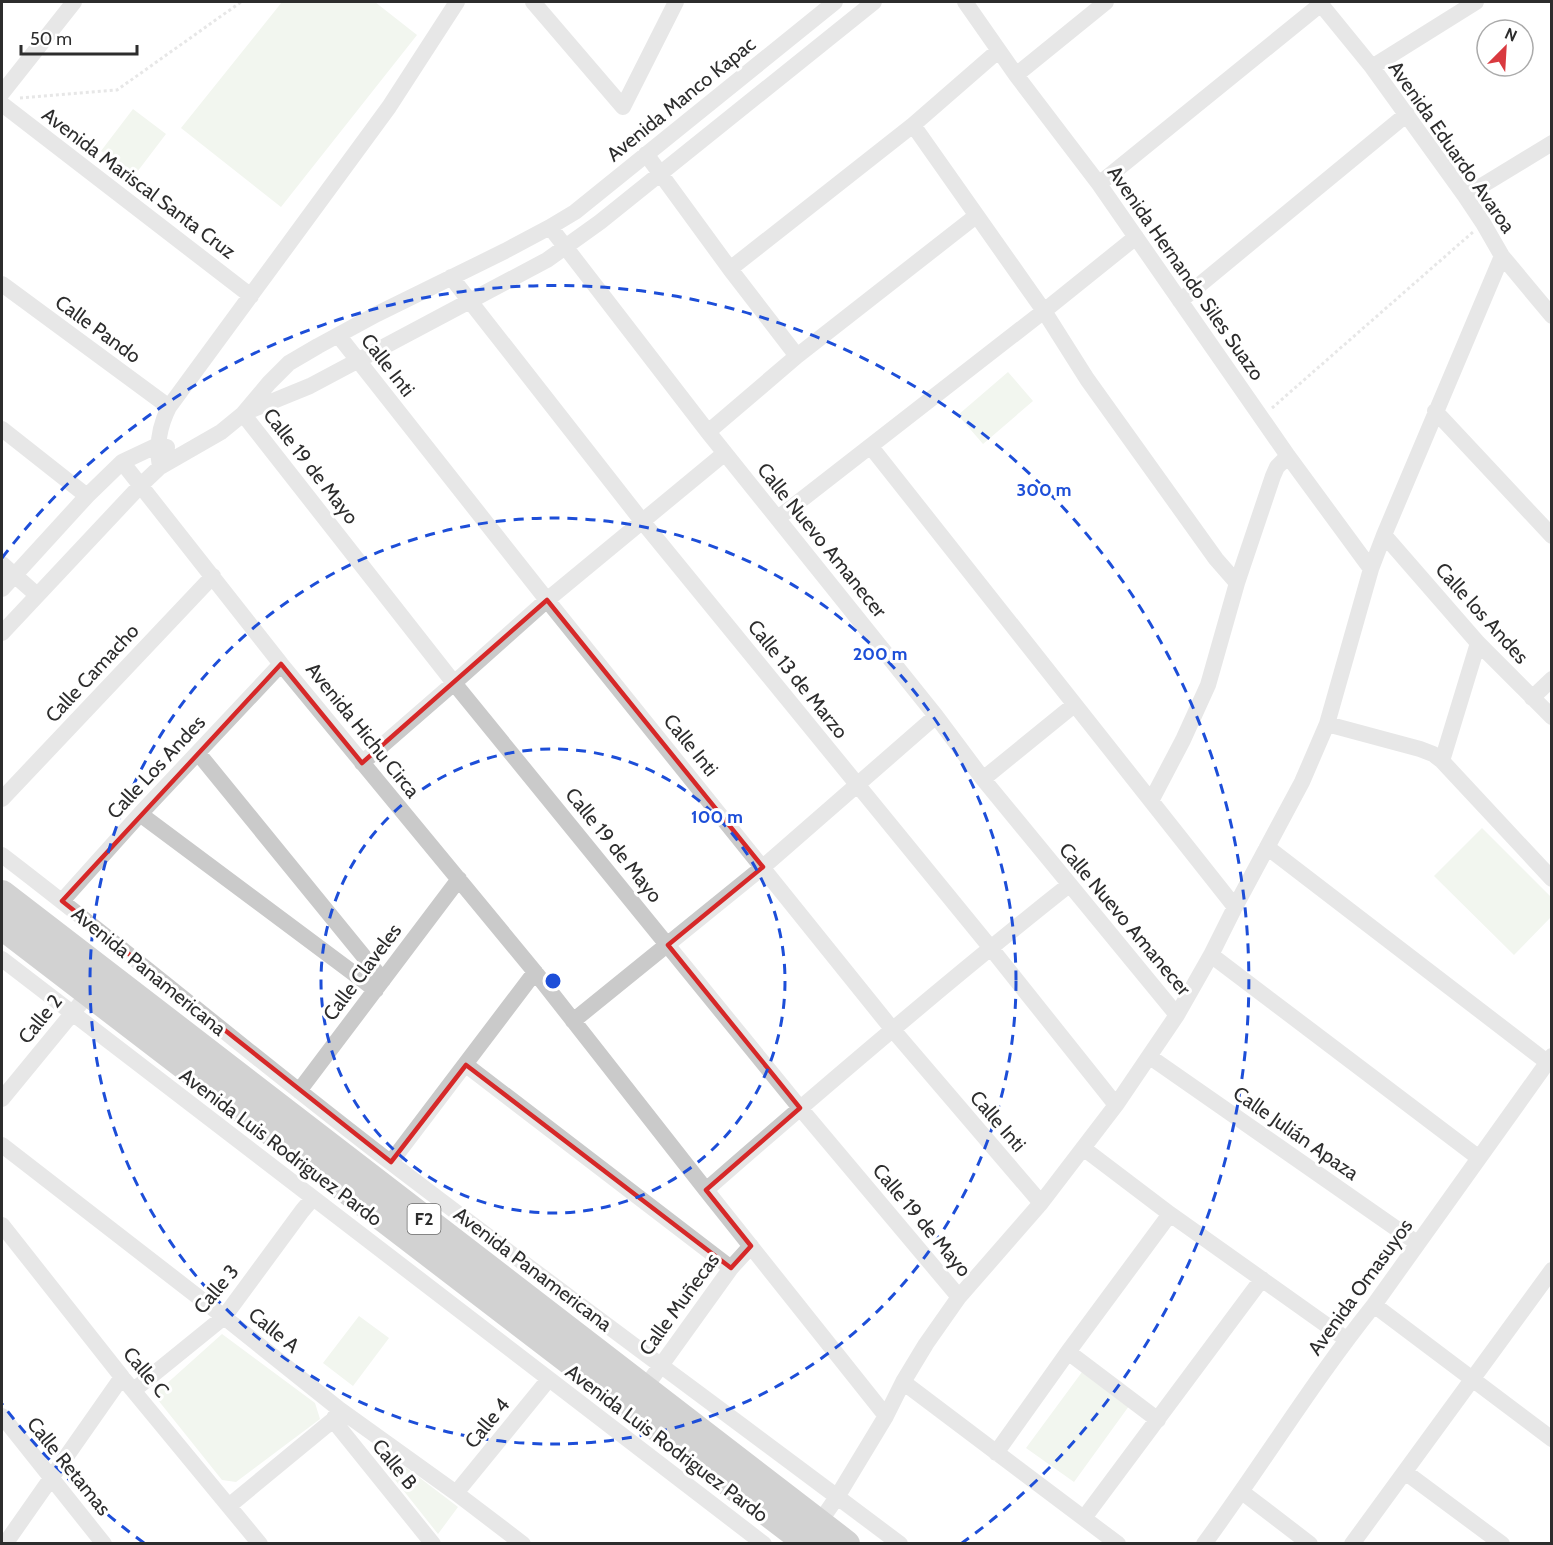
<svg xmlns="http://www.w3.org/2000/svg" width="1553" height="1545" viewBox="0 0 1553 1545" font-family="Cabin,sans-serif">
<rect width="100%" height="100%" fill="#fff"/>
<path fill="#e2eadb" d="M282 2H375L417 35 281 207 181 128Z
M133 109 166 134 134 176 101 151Z
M1008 372 1033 401 983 444 958 415Z
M1482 828 1551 897V917L1514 955 1434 876Z
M359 1316 389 1338 353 1386 323 1363Z
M222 1334 315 1403 320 1419 236 1482 222 1480 154 1395Z
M1082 1372 1129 1406 1074 1482 1026 1448Z
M399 1462 458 1507 438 1534 388 1471 391 1464Z"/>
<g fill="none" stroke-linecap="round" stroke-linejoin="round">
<path stroke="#cacaca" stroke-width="3" stroke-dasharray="3 3" stroke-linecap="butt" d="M20 98 117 90 241 2
M1272 408 1473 232"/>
<path stroke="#cacaca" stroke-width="16" d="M533 2 623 107 676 2
M965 2 1016 75 1099 184 1288 456 1371 569
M1319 2 1372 67 1465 196 1483 223 1502 256 1552 316
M1372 67 1476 2
M1016 75 1106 2
M2 93 74 2
M2 104 251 296
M913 125 1044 311 1087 379 1216 559 1237 583
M646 154 730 269 797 356
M1099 184 1321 4
M1465 196 1552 143
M550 227 708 432 936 716 983 779 1177 1015
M730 269 913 125 998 51
M451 277 642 521 990 947 1116 1105
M2 284 169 407
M1180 301 1407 114
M338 335 547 600 893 1030 1041 1203
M1435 411 1552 536
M244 413 310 386 547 260 600 222 874 2
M243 414 454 683 800 1108 959 1297
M2 429 87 496
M708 432 797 356 976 216
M871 447 1235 907
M122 462 281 664 535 972 706 1190 886 1416
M160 467C156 445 159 427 169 407L389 107 457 2
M778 518 1044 311 1136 237
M1384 535 1478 643 1552 717
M2 564 37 595
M2 589 87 496 122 462 158 445 167 447
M2 633 141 485 160 467 221 432 243 414 269 383 289 363 318 346 377 314 505 251 550 227 575 212 835 2
M1532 698 1552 679
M1327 724 1420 749 1433 754 1442 761 1552 879
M198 753 383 980
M1442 761 1478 643
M362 763 454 683 547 600 725 453
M983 779 1074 705
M2 799 213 576
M1151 801 1183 740 1208 685 1237 583 1273 476 1277 467 1288 456
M140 814 376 990
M1267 847 1547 1062
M2 855C133 955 259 1062 390 1162 559 1291 730 1416 900 1544
M62 901 140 814 281 664
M1211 955 1479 1158
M2 959 764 1544
M573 1021 763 867 936 716
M1150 1057 1417 1243
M466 1065 731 1268
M299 1091 459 879
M2 1099 89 993
M2 1145 224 1317 339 1409 456 1493 523 1544
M1083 1148 1170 1214 1346 1339
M391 1162 535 972
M706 1190C825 1086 945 983 1069 885
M2 1225 122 1377 260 1544
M1374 1305 1552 1439
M1068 1352 1158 1420
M903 1382 1118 1544
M644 1389 731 1268 751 1246
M134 1390 224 1317 302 1211 313 1198
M339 1409 333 1420 433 1544
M2 1416 104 1544
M996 1453 1068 1352 1170 1214
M1405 1472 1502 1544
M1242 1492 1310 1544
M456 1493 549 1379
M230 1505 333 1420
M1084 1518 1262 1279
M819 1523 837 1497 886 1416 903 1382 926 1344 959 1297 1041 1203 1116 1105 1177 1015 1211 955 1235 907 1302 782 1327 724 1371 569 1384 535 1502 256
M5 1544 122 1377
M1204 1544C1262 1465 1313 1381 1374 1305L1552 1056
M1352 1544 1552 1270"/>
<path stroke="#9c9c9c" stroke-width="28" d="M2 894 846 1544
M2 926 809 1544"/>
</g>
<path d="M0 0H1553V1545H0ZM547 600 763 867 668 945 800 1108 706 1190 751 1246 731 1268 466 1065 391 1162 62 901 281 664 362 763Z" fill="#fff" fill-opacity=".55" fill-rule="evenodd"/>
<path fill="none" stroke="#d62828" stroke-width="4.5" stroke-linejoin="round" d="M547 600 763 867 668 945 800 1108 706 1190 751 1246 731 1268 466 1065 391 1162 62 901 281 664 362 763Z"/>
<g fill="none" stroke="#1d4ed8" stroke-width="3" stroke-dasharray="10 8">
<circle cx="553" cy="981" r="232"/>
<circle cx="553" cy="981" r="463"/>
<path d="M144 1543A695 695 0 0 1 2 1404M2 558A695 695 0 1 1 962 1543"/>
</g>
<g text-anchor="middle" stroke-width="6" stroke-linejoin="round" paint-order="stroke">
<rect fill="#fff" stroke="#6c6c6c" stroke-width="1.5" x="407.5" y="1204" width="33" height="30" rx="4.5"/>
<g font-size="18" font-weight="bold" fill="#2d2d2d">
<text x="424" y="1225">F2</text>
</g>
<g font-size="20" fill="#2d2d2d" stroke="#fff">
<text transform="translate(681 99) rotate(-39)" y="7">Avenida Manco Kapac</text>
<text transform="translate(1452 147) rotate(55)" y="7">Avenida Eduardo Avaroa</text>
<text transform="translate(139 183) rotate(37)" y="7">Avenida Mariscal Santa Cruz</text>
<text transform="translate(1186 273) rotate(55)" y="7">Avenida Hernando Siles Suazo</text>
<text transform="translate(98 329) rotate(36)" y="7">Calle Pando</text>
<text transform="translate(388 365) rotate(52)" y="7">Calle Inti</text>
<text transform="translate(311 466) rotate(52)" y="7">Calle 19 de Mayo</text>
<text transform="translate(822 540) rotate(51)" y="7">Calle Nuevo Amanecer</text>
<text transform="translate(1482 613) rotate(48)" y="7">Calle los Andes</text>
<text transform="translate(92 673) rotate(-47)" y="7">Calle Camacho</text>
<text transform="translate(798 679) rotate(51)" y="7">Calle 13 de Marzo</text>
<text transform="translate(363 730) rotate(51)" y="7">Avenida Hichu Circa</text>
<text transform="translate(691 745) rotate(51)" y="7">Calle Inti</text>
<text transform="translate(156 767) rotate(-47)" y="7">Calle Los Andes</text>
<text transform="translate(614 845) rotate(51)" y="7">Calle 19 de Mayo</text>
<text transform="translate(1125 919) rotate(50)" y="7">Calle Nuevo Amanecer</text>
<text transform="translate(149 971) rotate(39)" y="7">Avenida Panamericana</text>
<text transform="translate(362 972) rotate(-53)" y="7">Calle Claveles</text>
<text transform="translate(40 1019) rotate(-51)" y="7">Calle 2</text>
<text transform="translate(998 1121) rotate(49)" y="7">Calle Inti</text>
<text transform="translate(1296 1133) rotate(35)" y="7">Calle Julián Apaza</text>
<text transform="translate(281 1147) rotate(37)" y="7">Avenida Luis Rodriguez Pardo</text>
<text transform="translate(922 1220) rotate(50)" y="7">Calle 19 de Mayo</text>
<text transform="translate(533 1269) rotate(37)" y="7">Avenida Panamericana</text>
<text transform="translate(1360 1287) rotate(-54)" y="7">Avenida Omasuyos</text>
<text transform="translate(216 1289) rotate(-50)" y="7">Calle 3</text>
<text transform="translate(679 1304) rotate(-54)" y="7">Calle Muñecas</text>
<text transform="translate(274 1330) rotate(39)" y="7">Calle A</text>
<text transform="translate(146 1372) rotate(50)" y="7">Calle C</text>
<text transform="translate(487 1423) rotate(-51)" y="7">Calle 4</text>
<text transform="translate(667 1443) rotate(37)" y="7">Avenida Luis Rodriguez Pardo</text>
<text transform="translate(395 1464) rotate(51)" y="7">Calle B</text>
<text transform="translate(69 1466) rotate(51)" y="7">Calle Retamas</text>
</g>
</g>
<circle cx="553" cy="981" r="9" fill="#1d4ed8" stroke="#fff" stroke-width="3"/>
<g font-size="18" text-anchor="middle" font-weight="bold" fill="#1d4ed8" stroke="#fff" stroke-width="6" stroke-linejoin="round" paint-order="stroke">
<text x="1044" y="496">300 m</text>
<text x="880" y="660">200 m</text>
<text x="717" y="823">100 m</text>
</g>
<rect width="1553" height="1545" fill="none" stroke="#2d2d2d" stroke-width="6"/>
<g transform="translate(1505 48) rotate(24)"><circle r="28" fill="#ffffff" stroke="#ababab" stroke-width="1.5"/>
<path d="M0-4.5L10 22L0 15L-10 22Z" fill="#d9393f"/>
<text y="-9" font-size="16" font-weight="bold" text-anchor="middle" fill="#2d2d2d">N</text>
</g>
<path d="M21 45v9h116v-9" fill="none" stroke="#2d2d2d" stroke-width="3"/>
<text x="30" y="45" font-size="18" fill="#2d2d2d" stroke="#ffffff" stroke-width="4.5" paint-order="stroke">50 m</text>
</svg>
